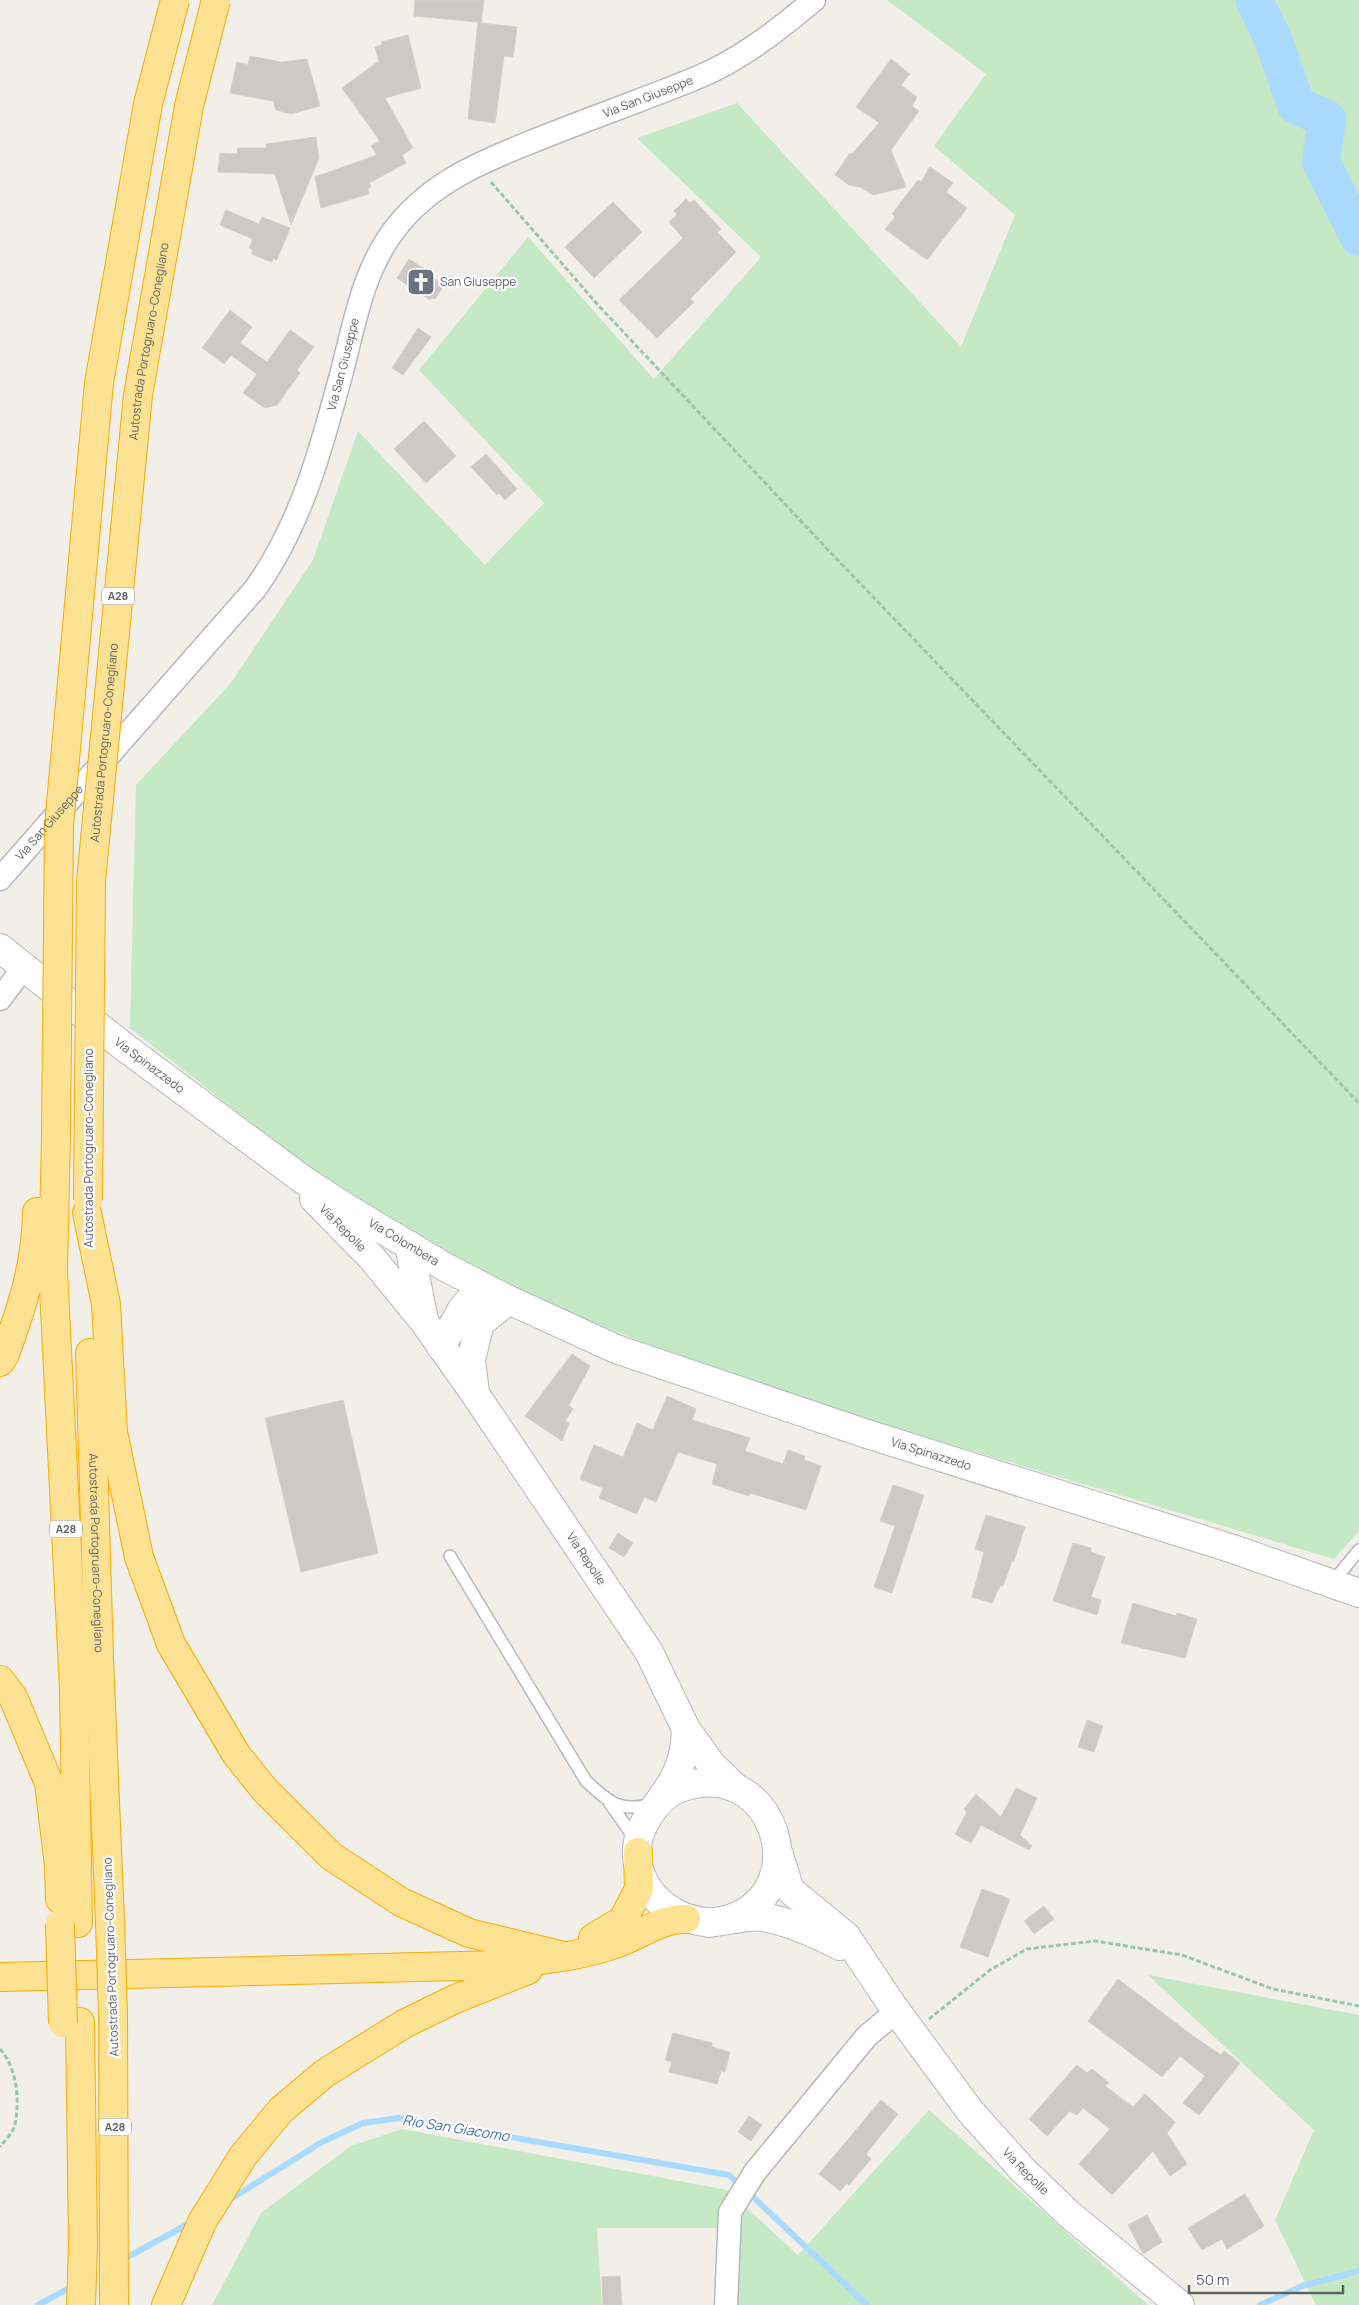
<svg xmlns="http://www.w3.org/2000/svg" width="1359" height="2305" viewBox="0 0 1359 2305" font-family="Manrope,sans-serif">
<rect width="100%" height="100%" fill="#f1efe8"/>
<path fill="#c5e8c5" d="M887 0H1359V1531L1334 1559 775 1392 508 1291 305 1165 130 1028 136 785 231 683 313 560 358 431 485 565 544 503 419 370 528 237 654 379 761 257 637 138 737 103 961 347 1015 215 934 146 986 74Z
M1148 1975 1359 2015V2305H1316L1275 2220 1314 2130Z
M929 2110 1148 2305H733L737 2228H597L602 2305H212L261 2213 351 2146 402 2129 727 2190 798 2255Z"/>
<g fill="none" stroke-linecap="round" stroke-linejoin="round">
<path stroke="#aadaff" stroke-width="6" d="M748 2192 867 2305
M226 2202 322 2142 363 2123 399 2118 729 2175 740 2186
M122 2260 192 2222
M38 2305 75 2285
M1260 2305 1302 2286 1359 2271"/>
<path stroke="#aadaff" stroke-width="38" d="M1254 0 1273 39 1296 105 1327 119 1321 162 1359 237"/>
</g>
<path fill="#cccac5" stroke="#d6d1c6" d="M415 0H484L481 23 517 27 513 57 504 56 495 123 468 119 478 22 414 16Z
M408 35 421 88 385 98 413 148 402 155 406 163 369 183 371 187 368 188 369 194 321 208 315 177 377 155 371 146 380 141 342 88 379 61 375 47 382 45 381 42Z
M250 56 281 62 307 59 320 106 291 114 276 110 273 101 230 93 237 62 248 65Z
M891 59 910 74 901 85 917 97 912 106 919 111 891 150 906 187 873 195 860 187 849 185 835 175 849 154 853 153 879 123 856 107Z
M316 137 319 158 291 225 275 174 218 172 220 153 237 154 238 148H267L266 144Z
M930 167 953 183 946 192 967 208 927 260 885 229 895 217 892 214 918 180 921 182Z
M686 199 690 203 694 200 721 229 717 232 736 252 690 299 694 302 657 338 619 300 683 238 669 222 677 215 674 211Z
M613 202 642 232 594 278 565 247Z
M226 210 259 224 262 217 290 228 277 260 273 258 272 262 251 254 253 250 249 248 253 239 220 225Z
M409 259 434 275 432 277 444 285 435 299 432 298 430 300 397 278Z
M230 310 252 327 240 343 267 362 290 330 314 347 297 370 300 373 277 405 265 408 243 393 257 374 231 355 224 364 202 348Z
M418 328 431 337 403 375 392 368Z
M424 421 456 456 426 483 394 449Z
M486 454 517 489 505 500 499 493 497 495 471 467Z
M572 1354 590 1366 569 1405 573 1409 565 1421 569 1423 562 1441 525 1416Z
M667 1396 696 1409 692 1420 750 1438 745 1451 783 1464 788 1450 805 1456 804 1460 821 1466 806 1510 750 1493 749 1496 712 1484 717 1464 678 1452 656 1502 644 1497 637 1514 599 1498 603 1488 580 1479 594 1445 623 1457 637 1423 653 1430Z
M343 1400 378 1553 301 1572 265 1418Z
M893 1485 924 1495 892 1593 874 1587 895 1526 880 1521Z
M986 1515 1025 1527 1014 1561H1012L1003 1586H1000L992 1603 972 1597 984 1552 975 1549Z
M618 1533 633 1543 624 1557 609 1548Z
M1073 1543 1091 1548V1552L1105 1557 1091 1597 1101 1600 1097 1615 1053 1601Z
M1133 1603 1176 1616 1177 1613 1197 1619 1185 1658 1121 1643Z
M1087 1720 1103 1726 1094 1752 1078 1747Z
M1016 1788 1037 1798 1020 1835 1032 1846 1029 1850 981 1825 971 1843 955 1834 967 1812 964 1809 976 1794 1001 1817Z
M982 1889 1010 1899 988 1957 960 1947Z
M1044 1906 1054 1919 1034 1934 1024 1921Z
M1118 1979 1193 2036 1221 2055 1224 2051 1240 2063 1199 2115 1183 2103 1205 2076 1180 2056 1162 2077 1088 2021Z
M673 2033 712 2043V2047L730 2052 725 2072 721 2071 717 2084 669 2072 672 2062 665 2060Z
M1077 2065 1087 2073 1092 2069 1109 2083 1105 2086 1133 2107 1145 2094 1175 2122 1167 2133 1187 2164 1170 2176 1153 2151 1112 2195 1079 2164 1110 2129 1083 2108 1077 2115 1070 2111 1047 2136 1029 2119Z
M881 2100 898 2114 866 2154 871 2159 849 2185 847 2183 840 2191 819 2174Z
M749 2116 762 2125 751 2141 738 2132Z
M1245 2194 1264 2226 1227 2249 1222 2239 1202 2250 1188 2228Z
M1147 2215 1162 2242 1143 2254 1128 2225Z
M620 2276 622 2305H603L602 2277Z"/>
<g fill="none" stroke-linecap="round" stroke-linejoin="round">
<defs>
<path id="service" d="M450 1556 586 1781C609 1802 619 1813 652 1804
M1332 1583 1359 1550
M609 1802 630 1832 634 1841"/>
<g id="minor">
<path id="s1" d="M0 879 255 589C301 525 321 449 341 375 355 322 363 268 398 225 433 182 481 162 531 142 585 120 640 101 694 79 739 61 777 31 814 0"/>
<path d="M0 999 24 967"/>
<path d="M726 2305 730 2212 755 2172 867 2036 897 2011"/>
</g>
<g id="tertiary">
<path id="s2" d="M0 948 123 1046 302 1179 345 1207 445 1267 509 1300 616 1349 864 1433 1233 1549 1359 1593"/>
<path id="s3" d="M314 1199 372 1258 425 1323 475 1394 649 1652 686 1729 711 1764 735 1787"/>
<path d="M409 1245 424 1320"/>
<path d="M441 1347 462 1309 482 1287"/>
<path d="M475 1393 471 1360 480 1323 509 1300"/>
<path d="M660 1800C678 1776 685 1759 686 1729"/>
<path id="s4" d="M778 1852 790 1890 846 1936 892 2005 970 2111 1022 2169 1070 2215 1180 2305"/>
<path d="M708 1923C715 1922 723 1921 730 1919 818 1888 772 1754 680 1788 662 1795 650 1811 642 1828 623 1874 660 1918 706 1922 724 1924 744 1914 762 1917 789 1921 815 1933 840 1946"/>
</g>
<g id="motorway">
<path d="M56 1136 53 1270 74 1690 78 1923"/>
<path d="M87 1213 106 1304 113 1432 139 1557 171 1644 236 1754 264 1789 331 1856 401 1902 469 1933 564 1956"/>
<path id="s5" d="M90 1353 99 1658 110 1921"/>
<path d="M0 1362 5 1354C23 1304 36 1265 37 1212"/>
<path d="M0 1680 13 1697 49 1783 59 1866 60 1899"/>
<path d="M593 1938 623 1920 639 1889 638 1852"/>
<path d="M0 1977 502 1965C539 1960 579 1957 615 1944 639 1936 661 1918 686 1919"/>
<path d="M113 2015 114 2305"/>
<path d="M80 2022 83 2245 81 2305"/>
<path d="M166 2305 202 2222 243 2156 281 2110 325 2073 404 2024 455 1999 528 1970"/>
</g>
</defs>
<use href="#service" stroke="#b5b8bc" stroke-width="14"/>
<use href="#minor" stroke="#b5b8bc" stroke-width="25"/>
<use href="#tertiary" stroke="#b5b8bc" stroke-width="30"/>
<use href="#motorway" stroke="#f9ab00" stroke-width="30"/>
<path stroke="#9cc7a9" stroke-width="3" stroke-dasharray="5 2.5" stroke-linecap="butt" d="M491 182 598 305 830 552 1359 1103
M929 2019 990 1970 1027 1949 1095 1941 1182 1955 1273 1989 1359 2006
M0 2049C17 2068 20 2100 15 2124 14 2132 5 2140 0 2147"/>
<use href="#service" stroke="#fff" stroke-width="11"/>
<use href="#minor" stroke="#fff" stroke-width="22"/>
<use href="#tertiary" stroke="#fff" stroke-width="28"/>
<use href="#motorway" stroke="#fde293" stroke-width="28"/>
<defs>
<g id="motorway-bridge">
<path d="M56 1136 59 826 99 383 148 104 175 0"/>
<path id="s6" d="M88 1200 91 881 138 395 189 106 216 0"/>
<path d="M110 1921 113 2015"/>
<path d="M60 1924 63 2023"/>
</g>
</defs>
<use href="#motorway-bridge" stroke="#f9ab00" stroke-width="30" stroke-linecap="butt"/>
<use href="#motorway-bridge" stroke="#fde293" stroke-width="28"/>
</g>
<defs>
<symbol id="church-square" viewBox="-11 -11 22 22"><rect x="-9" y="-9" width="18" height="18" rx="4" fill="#6b7280" stroke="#fff"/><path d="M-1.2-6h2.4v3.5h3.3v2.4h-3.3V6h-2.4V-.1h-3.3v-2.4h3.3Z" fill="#fff"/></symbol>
</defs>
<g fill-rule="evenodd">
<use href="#church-square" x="405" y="266" width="32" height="32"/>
</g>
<g text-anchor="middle" stroke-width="4.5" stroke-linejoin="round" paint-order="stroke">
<g fill="#fff" stroke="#8f9295" stroke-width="1">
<rect x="102" y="587.5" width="32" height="17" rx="4"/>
<rect x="50" y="1520.5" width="32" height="17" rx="4"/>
<rect x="99" y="2118.5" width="32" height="17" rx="4"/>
</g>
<g font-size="11" font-weight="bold" fill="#5f6368">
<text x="118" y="600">A28</text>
<text x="66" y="1533">A28</text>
<text x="115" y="2131">A28</text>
</g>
<g font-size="12" fill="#5f6368" stroke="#fff">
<text dy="4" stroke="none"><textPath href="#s1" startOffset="1064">Via San Giuseppe</textPath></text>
<text dy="4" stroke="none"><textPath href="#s6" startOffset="862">Autostrada Portogruaro-Conegliano</textPath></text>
<text dy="4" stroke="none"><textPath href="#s1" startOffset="629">Via San Giuseppe</textPath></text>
<text dy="4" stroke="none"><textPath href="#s6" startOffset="458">Autostrada Portogruaro-Conegliano</textPath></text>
<text dy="4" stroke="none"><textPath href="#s1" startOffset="75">Via San Giuseppe</textPath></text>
<text dy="4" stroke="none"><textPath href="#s2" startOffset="190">Via Spinazzedo</textPath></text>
<text transform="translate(89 1148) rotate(-90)" y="4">Autostrada Portogruaro-Conegliano</text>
<text dy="4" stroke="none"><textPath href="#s3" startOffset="41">Via Repolle</textPath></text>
<text dy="4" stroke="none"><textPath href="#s2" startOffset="500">Via Colombera</textPath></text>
<text dy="4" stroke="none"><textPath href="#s2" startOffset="1070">Via Spinazzedo</textPath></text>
<text dy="4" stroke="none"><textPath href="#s5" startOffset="200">Autostrada Portogruaro-Conegliano</textPath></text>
<text dy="4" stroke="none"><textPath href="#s3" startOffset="452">Via Repolle</textPath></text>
<text transform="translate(111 1957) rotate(-92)" y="4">Autostrada Portogruaro-Conegliano</text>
<text dy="4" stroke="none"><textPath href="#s4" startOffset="409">Via Repolle</textPath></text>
</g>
<g font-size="12" fill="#5b616d" stroke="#fff" text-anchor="start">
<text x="440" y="286">San Giuseppe</text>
</g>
<g font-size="14" font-style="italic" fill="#4174aa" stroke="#fff">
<text transform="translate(456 2128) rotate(9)" y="5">Rio San Giacomo</text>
</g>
</g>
<path d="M1189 2285v8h154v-8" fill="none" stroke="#5f6368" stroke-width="2.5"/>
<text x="1196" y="2285" font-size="15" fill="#5f6368" stroke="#ffffff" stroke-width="4" paint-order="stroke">50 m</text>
</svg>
